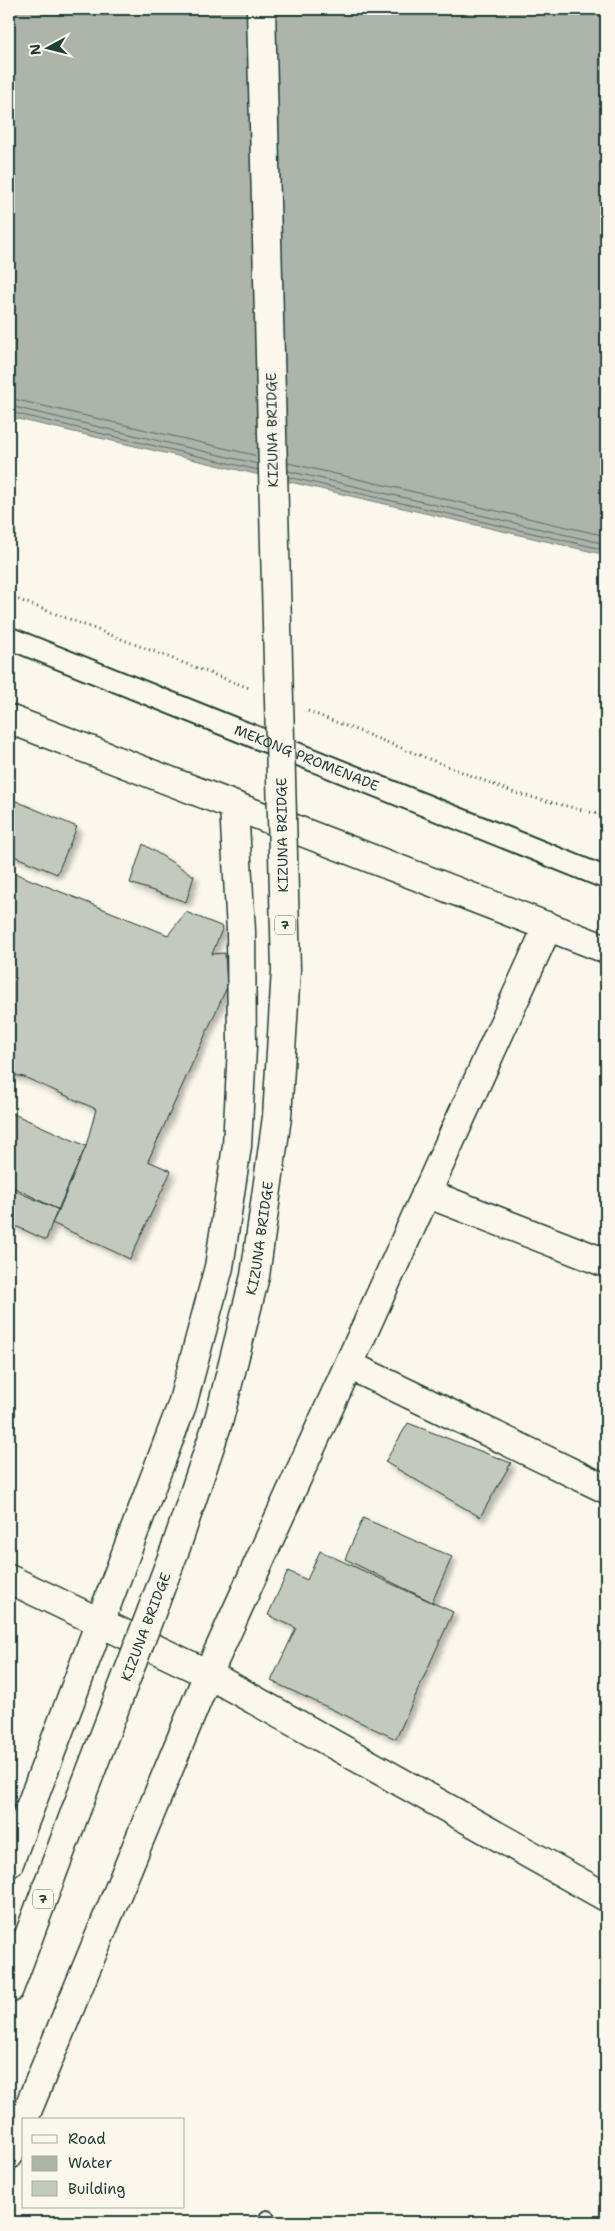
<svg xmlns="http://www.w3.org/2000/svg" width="615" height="2231" viewBox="0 0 615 2231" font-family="'Shantell Sans',sans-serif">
<defs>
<filter id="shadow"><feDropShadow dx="4.5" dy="4.5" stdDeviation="2.5" flood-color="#0004"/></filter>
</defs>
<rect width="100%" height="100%" fill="#fbf7ec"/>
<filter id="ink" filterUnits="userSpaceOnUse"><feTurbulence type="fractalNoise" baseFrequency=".02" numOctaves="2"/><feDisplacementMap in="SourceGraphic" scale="10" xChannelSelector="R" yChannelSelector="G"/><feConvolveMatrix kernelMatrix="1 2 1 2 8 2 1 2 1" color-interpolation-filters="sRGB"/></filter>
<g filter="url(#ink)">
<path fill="#adb4aa" stroke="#74847b" d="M9 9H606V555L9 417Z"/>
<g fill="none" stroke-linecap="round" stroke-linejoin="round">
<path stroke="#586d63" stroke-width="1" d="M9 398 258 456
M9 406 258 464
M9 412 258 470
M288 463 606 536
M288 471 606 544
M288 477 606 550"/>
</g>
<path fill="#c4c9be" stroke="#1f3d34" filter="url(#shadow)" d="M9 798 77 827 57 874 9 854Z
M143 844 194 876 186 902 130 883Z
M9 871 168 935 186 912 223 927 212 954 225 953 227 987 148 1161 171 1171 130 1259 52 1223 86 1146 96 1109 24 1077 9 1074Z
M9 1112 86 1146 59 1210 9 1188Z
M9 1185 59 1210 52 1223 46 1240 9 1223Z
M408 1423 511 1463 480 1517 385 1462Z
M363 1518 452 1557 432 1602 345 1559Z
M320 1551 453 1612 396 1739 271 1681 296 1628 268 1615 288 1571 307 1580Z"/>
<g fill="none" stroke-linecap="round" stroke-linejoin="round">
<defs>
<path id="service" d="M267 2218V2222"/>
<g id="pedestrian">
<path id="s1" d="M9 638 606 878"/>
</g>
<path id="minor" d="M426 1193 606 1263
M349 1365 606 1489"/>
<path id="tertiary" d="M9 719 606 949
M9 1579 208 1674 606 1897
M9 1863 182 1405 219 1267 237 1146 242 1047 241 931 234 807
M9 2155 208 1674 548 926"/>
<path id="trunk" d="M9 1989 76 1810"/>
</defs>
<use href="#service" stroke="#1f3d34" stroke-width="18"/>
<use href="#pedestrian" stroke="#1f3d34" stroke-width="25"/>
<use href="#minor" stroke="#1f3d34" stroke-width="31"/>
<use href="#tertiary" stroke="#1f3d34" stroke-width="31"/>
<use href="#trunk" stroke="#1f3d34" stroke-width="31"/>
<path stroke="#1f3d34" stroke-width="3" stroke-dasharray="1 4" stroke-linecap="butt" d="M9 596 249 688
M308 711 515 793 606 816"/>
<use href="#service" stroke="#fbf7ec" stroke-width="14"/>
<use href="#pedestrian" stroke="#fbf7ec" stroke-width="21"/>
<use href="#minor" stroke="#fbf7ec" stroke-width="28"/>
<use href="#tertiary" stroke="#fbf7ec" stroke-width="28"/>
<use href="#trunk" stroke="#fbf7ec" stroke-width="28"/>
<defs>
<g id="trunk-bridge">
<path id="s2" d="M76 1810 176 1547 219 1419 255 1276 277 1117 286 970 261 9"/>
</g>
</defs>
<use href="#trunk-bridge" stroke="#1f3d34" stroke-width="31" stroke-linecap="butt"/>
<use href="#trunk-bridge" stroke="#fbf7ec" stroke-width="28"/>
</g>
</g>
<g text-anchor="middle" stroke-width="5" stroke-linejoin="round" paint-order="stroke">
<g fill="#fbf7ec" stroke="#61756b" stroke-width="1">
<rect x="275" y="915.5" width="20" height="19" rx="4"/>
<rect x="33" y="1889.5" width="20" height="19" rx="4"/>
</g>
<g font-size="12" font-weight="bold" fill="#1f3d34">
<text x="285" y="929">7</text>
<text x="43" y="1903">7</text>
</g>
<g font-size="14" fill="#1f3d34" stroke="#fbf7ec">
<text transform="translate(272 430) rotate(-91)" y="5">KIZUNA BRIDGE</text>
<text dy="5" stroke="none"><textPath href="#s1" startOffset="321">MEKONG PROMENADE</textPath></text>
<text transform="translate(282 835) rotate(-91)" y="5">KIZUNA BRIDGE</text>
<text dy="5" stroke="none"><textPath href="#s2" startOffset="602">KIZUNA BRIDGE</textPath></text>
<text dy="5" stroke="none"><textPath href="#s2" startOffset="196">KIZUNA BRIDGE</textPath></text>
</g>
</g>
<rect width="615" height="2231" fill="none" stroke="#fbf7ec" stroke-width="30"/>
<rect x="15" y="15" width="585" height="2201" fill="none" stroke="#1f3d34" stroke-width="2" filter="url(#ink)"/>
<rect x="22" y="2118" width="162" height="90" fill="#fbf7ec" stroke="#a3ada2"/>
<rect x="32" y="2135" width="25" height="8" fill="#fbf7ec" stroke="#a3ada2"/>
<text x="68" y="2144" font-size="15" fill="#1f3d34">Road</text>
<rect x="32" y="2156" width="25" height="15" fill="#adb4aa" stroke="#a3ada2"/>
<text x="68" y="2168" font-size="15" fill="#1f3d34">Water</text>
<rect x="32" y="2181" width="25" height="15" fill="#c4c9be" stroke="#a3ada2"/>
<text x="68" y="2194" font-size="15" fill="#1f3d34">Building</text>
<g transform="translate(48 48) rotate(263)" stroke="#fbf7ec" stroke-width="4" paint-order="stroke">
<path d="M0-4L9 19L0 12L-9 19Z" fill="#1f3d34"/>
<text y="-8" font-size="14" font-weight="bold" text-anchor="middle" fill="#1f3d34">N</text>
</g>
</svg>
